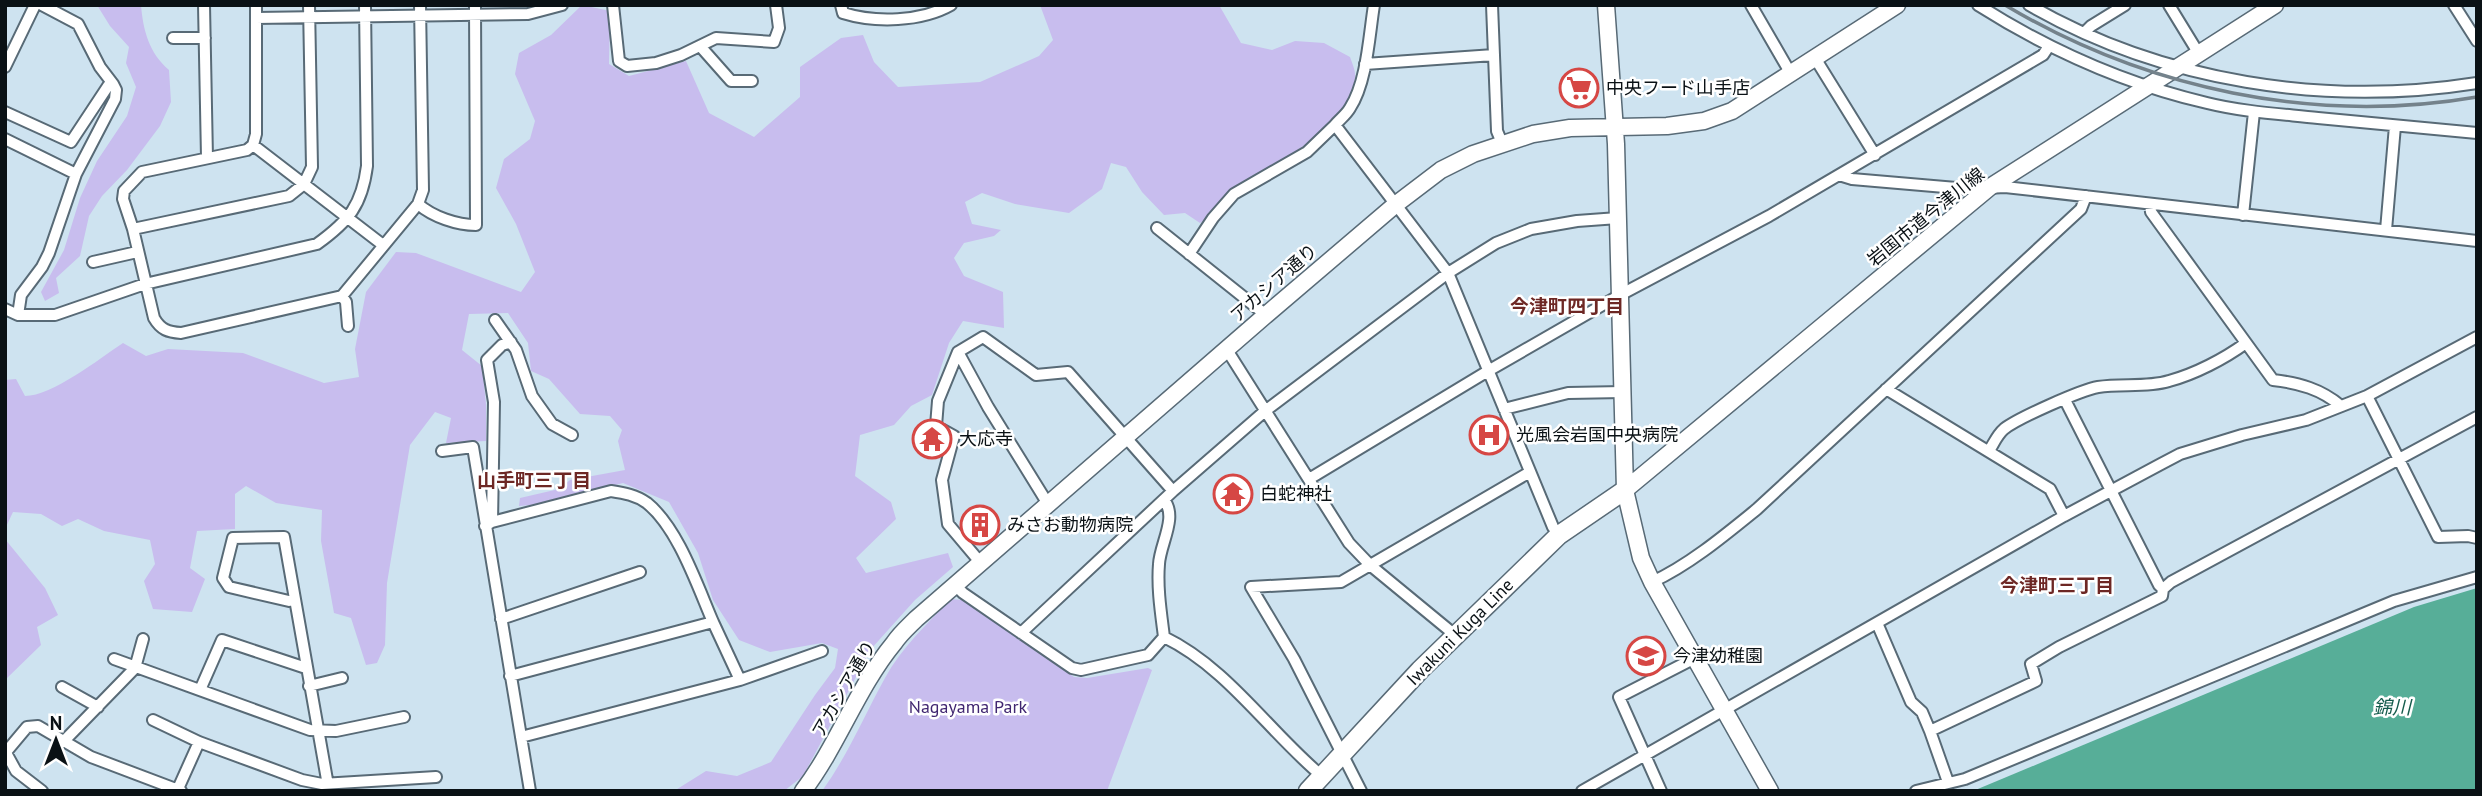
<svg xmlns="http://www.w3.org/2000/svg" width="2482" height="796" viewBox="0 0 2482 796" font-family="'PT Sans','Noto Sans JP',sans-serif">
<rect width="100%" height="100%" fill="#cee3f0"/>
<path fill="#c8bdee" d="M97 5H141C143 30 149 53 169 70L171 102 160 126 127 170 102 196 89 216 80 256 56 278 59 293 45 301 41 292 64 250 80 198 97 161 127 116 136 87 126 63 129 47 110 26Z
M582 5 610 11 609 64 629 76 686 61 709 113 754 137 800 97V67L841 38 863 35 874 62 898 87 980 82 1039 56 1053 40 1040 5H1219L1241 43 1272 50 1295 41 1324 43 1350 57C1352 63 1356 71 1355 78 1348 129 1274 164 1236 190 1222 200 1215 215 1200 223L1185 213 1164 215 1142 192 1126 167 1111 163 1102 189 1069 213 1015 204 982 193 965 202 972 224 1001 230 994 236 964 243 954 258 964 276 1003 292 1004 328 963 321 949 343 932 395 911 406 894 425 860 435 855 476 891 502 896 519 856 558 866 573 948 553 953 567 915 600 871 649 803 776 784 791H674L706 771 737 776 771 762 815 695 835 668 838 649 822 643 770 652 739 640 713 600 698 553 669 502 623 483 541 504 519 506 520 498 559 489 570 480 625 470 618 441 622 430 610 416 580 414 549 379 531 371 528 343 508 313 469 314 462 350 482 366 486 404V441L446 443 451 418 435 412 410 445 387 583 385 645 377 663 366 665 351 618 334 613 321 541 322 510 276 503 246 486 235 494V529L197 531 190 568 205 579 192 612 153 609 144 581 155 564 150 540 104 531 78 519 62 526 41 514 13 512 5 529V380L16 379 25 396C52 396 99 359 123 343L146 356 168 349 243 353 324 383 359 377 355 349 366 292 396 252 416 253 521 292 535 272 516 224 496 188 504 159 530 139 535 121 515 74 519 53 551 35Z
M5 539 45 588 58 615 37 627 41 645 5 680Z
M951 599 962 600 1074 677 1087 678 1148 668 1152 670 1107 791H822C848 755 864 716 885 678 901 648 928 623 951 599Z"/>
<path fill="#57ae98" d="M2477 588V791H1973L2414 607Z"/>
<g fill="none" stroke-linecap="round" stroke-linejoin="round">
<defs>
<path id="street" d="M204 5 207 158
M256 5V134L253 145 247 150 142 172 124 191 123 199 133 229 154 318C161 330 168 332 181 333L342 296 418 204 423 190 420 5
M613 5 619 61 627 66 656 63 681 55 716 38 774 42 779 28 776 5
M841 5 843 13C875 23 921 22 951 5
M1374 5C1369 36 1367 82 1350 108 1346 115 1340 119 1335 125L1448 273 1553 527 1559 535
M1492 5 1497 131 1502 143
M1751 5 1791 74
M1978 5C2049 50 2125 84 2207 103 2243 112 2281 114 2318 118 2371 123 2424 128 2477 133
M2029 5C2163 82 2325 107 2477 83
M2169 5 2199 54
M2454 5 2477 41
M256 18 528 14 562 5
M2085 32 2091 26 2125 5
M173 38H205
M700 46 731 81H752
M1815 58 1875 155
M1365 64 1494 55
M5 67 35 5
M5 112 71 142 108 86 113 84
M5 139 76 174
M253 145 383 245
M1839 175 1852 179 1968 189 2005 187 2477 241
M418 204C433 217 457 225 476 225L475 5
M2150 204 2151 212 2273 380C2299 383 2321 389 2341 406
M2243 215 2254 112
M1157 228 1266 315
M133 229 289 196 304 184 312 167 309 5
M2386 230 2395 126
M1189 254 1213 218 1234 194 1307 152 1335 125
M93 262 137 252
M342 296 346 302 348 326
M5 309 18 315H55L145 284 317 244C349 221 362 205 367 166L365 5
M18 315 21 295 42 267 49 253 76 174 115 99 116 90 113 84 100 67 78 24 42 5
M495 320 516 350 532 396 552 424 572 435
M1227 350 1349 543 1370 565 1455 635
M958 352 988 407 1048 504
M1886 389 2050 489 2064 516
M2367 396 2438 537 2468 536 2477 538
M2065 400 2159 585 2163 589
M1504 409 1568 393 1623 392
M442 451 473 447 530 791
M1989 451C1994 443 1997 435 2004 429 2018 418 2081 390 2098 387 2121 383 2146 388 2169 381 2195 374 2224 359 2246 343
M1309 479 1488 371 1620 295 1769 216 2043 55 2049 46
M492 522 494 402 487 360 502 345 511 342
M485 526 492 522 611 491C624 493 636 495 647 503 678 528 697 585 713 622
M980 562 948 524 942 480 954 436 936 426 938 401 958 352 983 337 1036 375 1068 372 1173 491
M1652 582C1689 565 1725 535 1757 509L2081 209 2086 196
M954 584 963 593 1072 668 1081 670 1148 655 1164 637C1161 613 1157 588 1159 564 1160 544 1178 517 1164 500
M293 600 289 601 229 587 223 578 233 538 284 537 329 791
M501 619 640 572
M1877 623 1911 702 1922 712 1930 731 1948 782
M1021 633 1173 491 1265 411 1448 273 1496 243 1531 229 1577 221 1618 218
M1164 637C1228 668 1269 732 1322 776
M114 659 310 730 336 731 404 717
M510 676 713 622 740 680
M309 686 342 678
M62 687 98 707
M200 690 222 640 306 668
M153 720 199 742 302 780 322 784 436 777
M1930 731 2036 681 2031 664 2059 647 2162 596 2163 589 2171 582 2477 417
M521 737 740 680 822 651
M63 742 135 668 143 639
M5 751 16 771 42 791
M6 752 27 727 38 726 91 757 181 791
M177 791 199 742
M1361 791 1294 659 1251 587 1341 582 1530 472
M1582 791 2064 516 2161 464 2180 454 2242 435 2306 420 2367 396 2477 337
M1661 791 1619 697 1695 658
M1916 791 1965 779 2394 601 2477 577"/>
<path id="secondary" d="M1606 5 1616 144 1625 490 1641 558 1652 582 1770 791
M1625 490 1990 187 2275 5
M803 791C838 745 857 688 894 643 900 634 908 627 916 619L1266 315 1395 205 1441 170 1473 154 1533 134 1570 128 1667 126 1704 121 1732 111 1897 5"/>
<path id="primary" d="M1308 791 1420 670 1559 535 1625 490"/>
</defs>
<use href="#street" stroke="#586a76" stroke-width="14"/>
<use href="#secondary" stroke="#586a76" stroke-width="19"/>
<use href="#primary" stroke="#586a76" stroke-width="21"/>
<use href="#street" stroke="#fff" stroke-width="10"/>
<use href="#secondary" stroke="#fff" stroke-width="16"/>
<use href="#primary" stroke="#fff" stroke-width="18"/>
<path stroke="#74828b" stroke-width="3.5" d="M2005 5C2146 89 2314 125 2477 97"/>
</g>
<defs>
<symbol id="supermarket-ring" viewBox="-11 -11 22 22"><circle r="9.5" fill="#fff" stroke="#d64744" stroke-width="1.5"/><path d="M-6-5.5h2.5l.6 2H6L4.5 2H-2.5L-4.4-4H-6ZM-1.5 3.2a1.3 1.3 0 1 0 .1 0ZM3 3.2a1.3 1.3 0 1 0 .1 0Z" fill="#d64744"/></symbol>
<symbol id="hospital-ring" viewBox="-11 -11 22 22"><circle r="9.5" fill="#fff" stroke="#d64744" stroke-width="1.5"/><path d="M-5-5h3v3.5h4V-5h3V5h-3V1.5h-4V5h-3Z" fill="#d64744"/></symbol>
<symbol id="temple-ring" viewBox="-11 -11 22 22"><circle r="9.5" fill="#fff" stroke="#d64744" stroke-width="1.5"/><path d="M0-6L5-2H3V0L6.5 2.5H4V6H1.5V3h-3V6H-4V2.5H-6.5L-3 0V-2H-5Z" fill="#d64744"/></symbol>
<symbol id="building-ring" viewBox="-11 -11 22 22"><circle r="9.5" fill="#fff" stroke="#d64744" stroke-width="1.5"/><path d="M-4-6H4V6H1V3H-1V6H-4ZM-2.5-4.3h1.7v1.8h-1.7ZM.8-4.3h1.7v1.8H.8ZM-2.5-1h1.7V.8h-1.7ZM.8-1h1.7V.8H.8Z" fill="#d64744"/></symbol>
<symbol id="school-ring" viewBox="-11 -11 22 22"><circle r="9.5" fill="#fff" stroke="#d64744" stroke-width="1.5"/><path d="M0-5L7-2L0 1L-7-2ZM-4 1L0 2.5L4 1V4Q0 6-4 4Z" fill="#d64744"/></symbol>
</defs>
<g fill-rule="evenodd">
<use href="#supermarket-ring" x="1557" y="66" width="44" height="44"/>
<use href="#hospital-ring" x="1467" y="413" width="44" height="44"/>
<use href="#temple-ring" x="910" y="417" width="44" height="44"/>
<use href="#temple-ring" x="1211" y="472" width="44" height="44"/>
<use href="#building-ring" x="958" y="503" width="44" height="44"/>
<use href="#school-ring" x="1624" y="634" width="44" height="44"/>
</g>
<g text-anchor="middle" stroke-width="5" stroke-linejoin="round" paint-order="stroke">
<g font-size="18" fill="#0a1115" stroke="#fff" text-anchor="start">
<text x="1606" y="94">中央フード山手店</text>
<text x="1516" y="441">光風会岩国中央病院</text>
<text x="959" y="445">大応寺</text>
<text x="1260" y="500">白蛇神社</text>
<text x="1007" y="531">みさお動物病院</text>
<text x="1673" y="662">今津幼稚園</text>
</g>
<g font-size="18" fill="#0a1115" stroke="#fff">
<text transform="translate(1926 217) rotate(-39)" y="6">岩国市道今津川線</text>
<text transform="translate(1274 283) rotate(-41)" y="6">アカシア通り</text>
<text transform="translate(1460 632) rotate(-45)" y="6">Iwakuni Kuga Line</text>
<text transform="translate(844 689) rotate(-60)" y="6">アカシア通り</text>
</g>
<g font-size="18" fill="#402670" stroke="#fff">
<text x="968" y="713">Nagayama Park</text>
</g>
<g font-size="19" font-weight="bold" fill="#6d2724" stroke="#fff">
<text x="1567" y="313">今津町四丁目</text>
<text x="534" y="487">山手町三丁目</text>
<text x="2057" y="592">今津町三丁目</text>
</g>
<g font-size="19" font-style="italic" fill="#155c4d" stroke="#fff">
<text x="2392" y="714">錦川</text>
</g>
</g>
<rect width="2482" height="796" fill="none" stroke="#0a1115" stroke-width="14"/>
<g transform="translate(56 740)" stroke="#ffffff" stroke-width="5" paint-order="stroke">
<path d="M0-5L12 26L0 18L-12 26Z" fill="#0a1115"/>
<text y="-10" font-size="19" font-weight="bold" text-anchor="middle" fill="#0a1115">N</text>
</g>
</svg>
